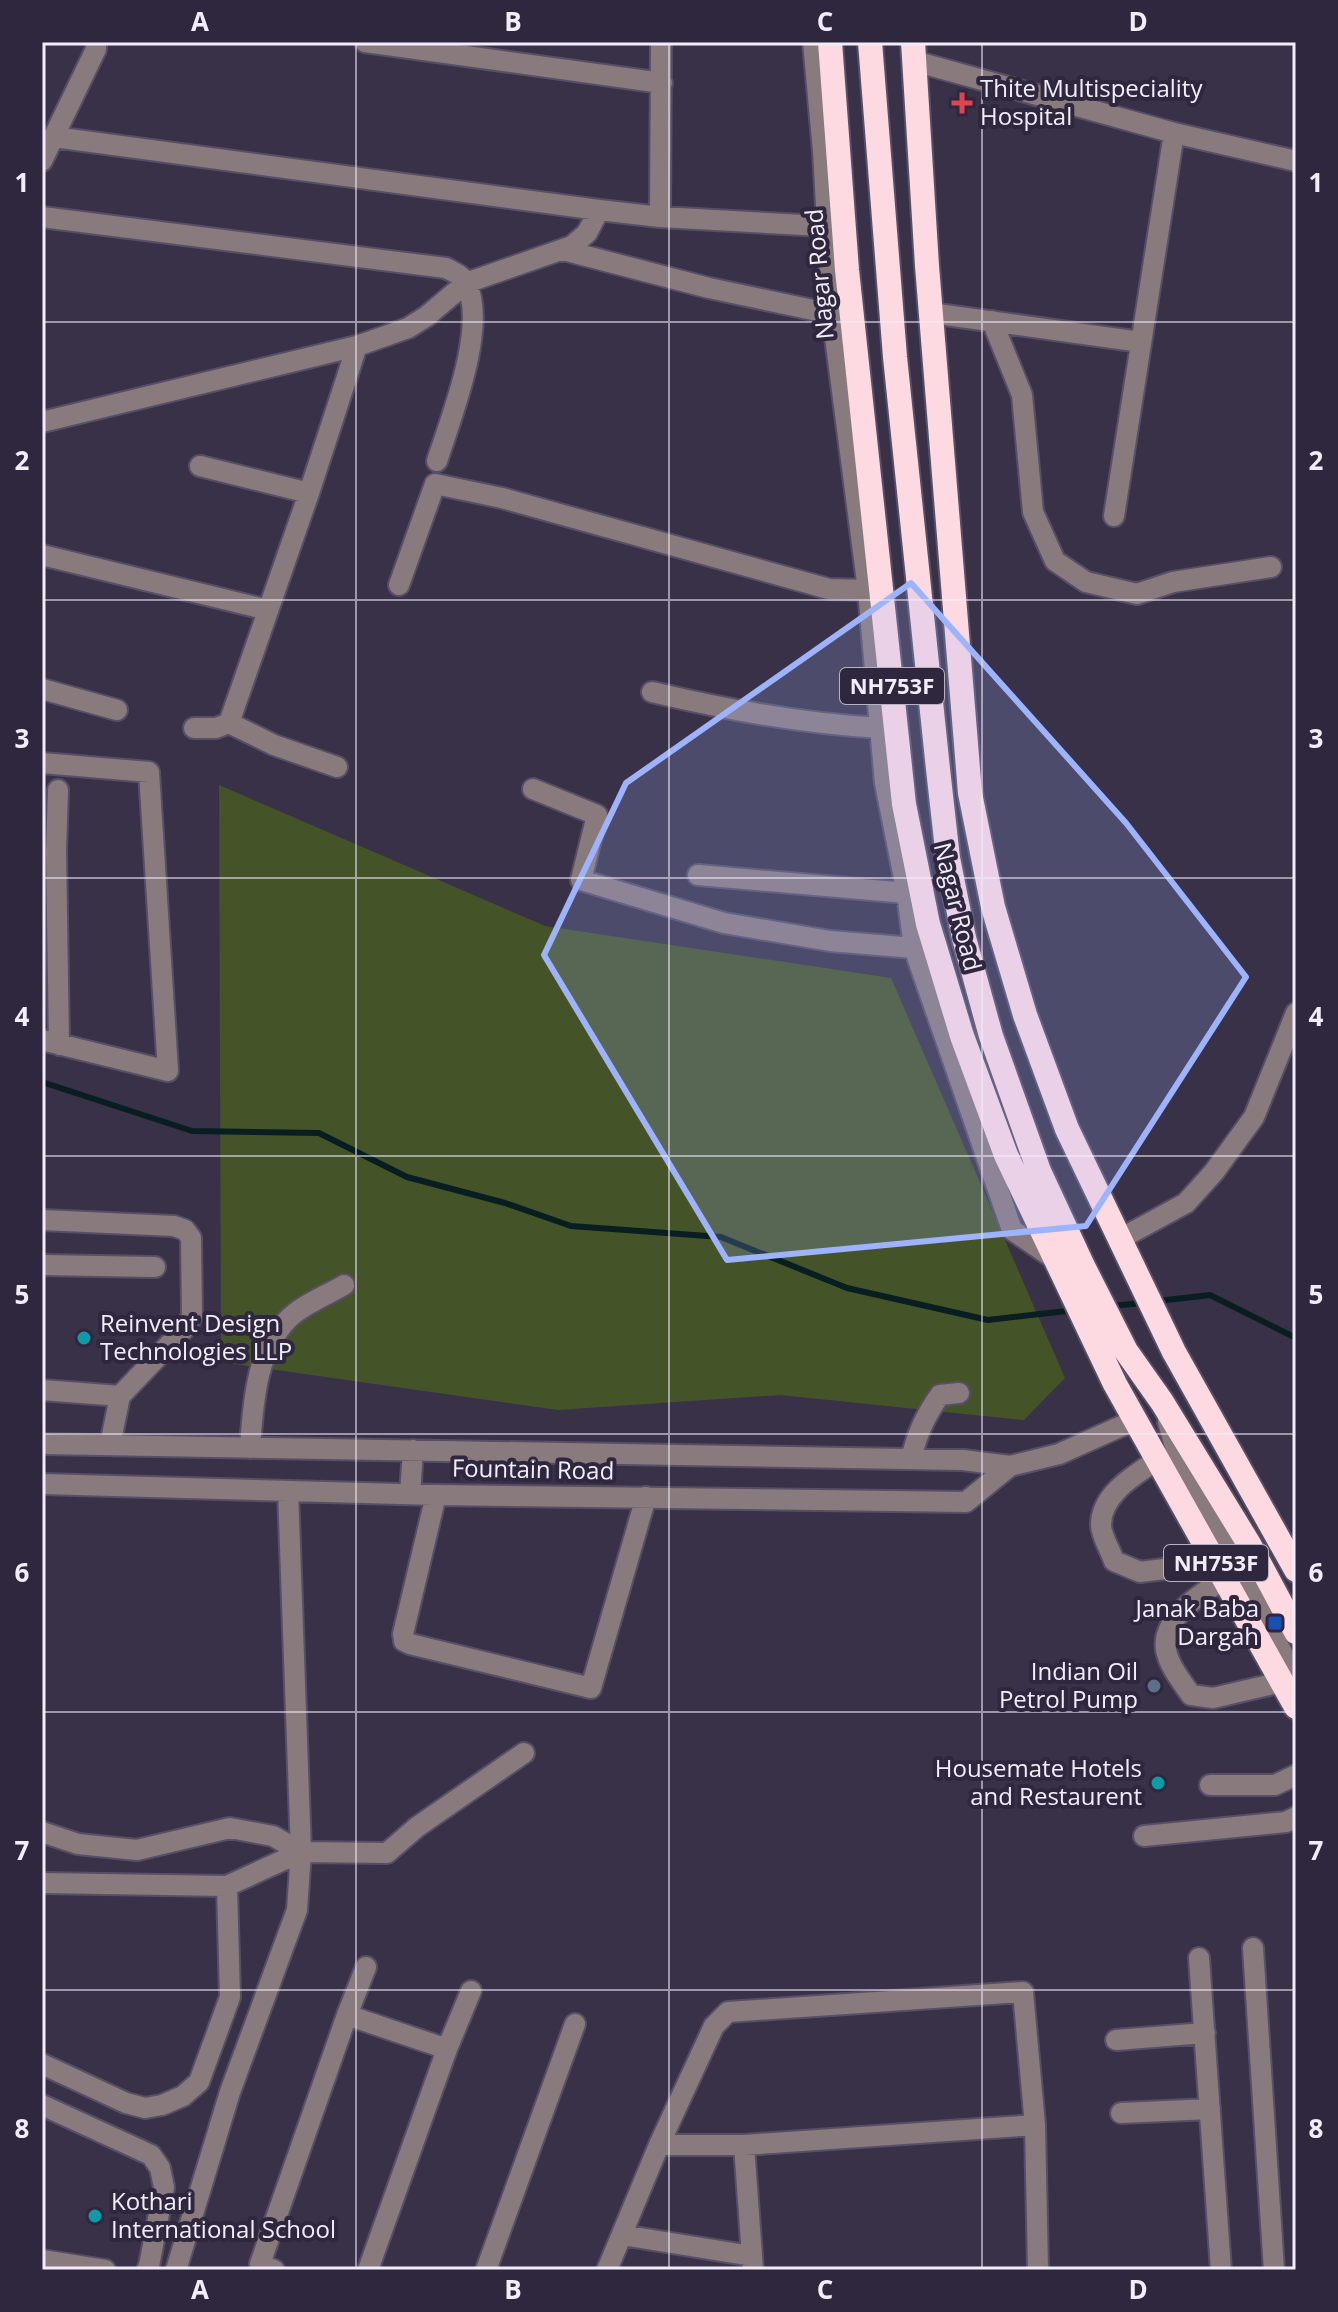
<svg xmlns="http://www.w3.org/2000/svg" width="1338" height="2312" viewBox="0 0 1338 2312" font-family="'Open Sans',sans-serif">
<rect width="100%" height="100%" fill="#393148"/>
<path fill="#455428" d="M219 785 545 926 891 978 1065 1378 1024 1420 780 1395 558 1410 221 1362Z"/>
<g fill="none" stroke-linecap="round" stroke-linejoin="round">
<path stroke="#081e21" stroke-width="6" d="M42 1082 192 1131 319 1133 407 1177 505 1203 571 1226 721 1237 847 1288 988 1320 1075 1310
M1158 1301 1210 1295 1296 1338
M1110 1306 1143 1303"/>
<defs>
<path id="minor" d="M365 42 662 83
M813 42 823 151 832 314 868 590 885 783 907 893 914 948 1012 1230 1056 1260
M914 61 1174 133 1296 161
M54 137 599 210 660 217 840 227
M42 161 96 49V42
M42 217 446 268C453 272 462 275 466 283 488 325 451 418 437 461
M660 217 661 42
M563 250 709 288 832 314
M931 313 1141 342
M992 321 1022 395 1033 512 1055 561 1086 582 1137 594 1173 582 1271 567
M42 422 357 346 408 328 427 316 466 283 572 246 587 233 599 210
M200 466 309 493
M1114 516 1174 133
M42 555 268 610
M399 585 435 484 502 498 829 589 868 590
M42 689 117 710
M652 692C728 710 803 724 881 728
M229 723 274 745 337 767
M194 728H216L229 723 309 493 357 346
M42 763 149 772 168 1071 42 1040
M533 789 597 815 581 880 724 923 830 941 914 948
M58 790 56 851 59 1045
M698 875 907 893
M42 1220 174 1226 185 1230 191 1238 192 1316 185 1328 120 1396 110 1445
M1120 1239 1186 1203 1214 1172 1254 1117 1296 1013
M42 1265 155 1267
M42 1390 120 1396
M1168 1422 1178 1457 1296 1679
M42 1444 963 1460 1010 1466 1059 1454 1135 1420
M250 1448C253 1403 256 1344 295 1313 309 1302 329 1294 344 1285
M911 1459C917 1434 925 1416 940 1395L959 1393
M1157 1460C1135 1475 1101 1494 1101 1525 1101 1536 1111 1551 1114 1561L1140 1572 1172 1568 1207 1549
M42 1484 436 1495 966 1502 1010 1466
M410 1494 413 1450
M436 1495 403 1634 404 1641 410 1644 591 1688 646 1497
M1224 1579C1202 1593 1161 1618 1166 1650 1169 1666 1182 1682 1191 1695L1213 1698 1282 1682
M1210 1785H1275L1296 1775
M42 1832 78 1844 137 1850 230 1828 273 1836 301 1852
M1144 1836 1286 1822 1296 1817
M42 1883 227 1886 301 1852 387 1853 417 1827 524 1753
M1253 1948 1274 2270
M1199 1958 1221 2270
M347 2015 366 1967
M1116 2040 1205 2033
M42 2064 126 2103 145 2108 162 2105 183 2096 199 2082 230 1997 227 1886
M42 2105 151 2155 160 2168 164 2187 149 2266 147 2270
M1121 2113 1210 2109
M1035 2125 1038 2270
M744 2145 753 2270
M622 2235 752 2256
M42 2260 105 2270
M176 2270 230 2092 297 1910 301 1852 288 1491
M274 2270 260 2264 347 2015 447 2049
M368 2270 447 2049 471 1991
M486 2270 575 2024
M607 2270 659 2145 714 2026 728 2012 1023 1992 1035 2125 744 2145H659"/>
<path id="highway" d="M830 42 847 270 904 804 928 924 962 1036 1006 1155 1115 1384 1296 1707
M870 42 895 357 938 769 948 858 964 938 991 1036 1039 1171 1083 1266 1126 1351 1162 1402 1249 1544 1296 1632
M913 42 927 266 970 793 993 907 1025 1015 1067 1129 1174 1352 1296 1570"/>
</defs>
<use href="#minor" stroke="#574f65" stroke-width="24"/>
<use href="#highway" stroke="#574f65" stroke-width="28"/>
<use href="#minor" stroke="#897a7e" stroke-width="20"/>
<use href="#highway" stroke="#fdd9e2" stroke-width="24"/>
</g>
<path fill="#9eb3fd" fill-opacity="0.2" stroke="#9eb3fd" stroke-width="6" stroke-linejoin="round" d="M911 583 1126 823 1246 977 1086 1226 727 1260 544 955 626 783Z"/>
<path fill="none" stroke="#f2edfc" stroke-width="2" stroke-opacity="0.55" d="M356 42V2270M669 42V2270M982 42V2270M42 322H1296M42 600H1296M42 878H1296M42 1156H1296M42 1434H1296M42 1712H1296M42 1990H1296"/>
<path fill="#e0444e" stroke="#2f273d" stroke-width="3" d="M958 91h8v8h8v8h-8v8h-8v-8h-8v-8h8z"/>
<g fill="#0f9aa8" stroke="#2f273d" stroke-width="3">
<circle cx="84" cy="1338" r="8"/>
<circle cx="1158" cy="1783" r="8"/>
<circle cx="95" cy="2216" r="8"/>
</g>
<rect fill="#1a4fb4" stroke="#2f273d" stroke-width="3" x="1267" y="1615" width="16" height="16" rx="4"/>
<circle fill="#5c6f8a" stroke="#2f273d" stroke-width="3" cx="1154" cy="1686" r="8"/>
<g text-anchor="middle" stroke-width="8" stroke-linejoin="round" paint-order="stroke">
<g fill="#2f273d" stroke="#b8b2c3" stroke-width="2">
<rect x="840" y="668" width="104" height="36" rx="6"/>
<rect x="1164" y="1545" width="104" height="36" rx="6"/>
</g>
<g font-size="22" font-weight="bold" fill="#f2edfc">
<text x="892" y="694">NH753F</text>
<text x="1216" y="1571">NH753F</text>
</g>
<g font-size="24" fill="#f2edfc" stroke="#2f273d" text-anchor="start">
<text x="980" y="97">Thite Multispeciality<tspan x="980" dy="28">Hospital</tspan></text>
<text x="100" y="1332">Reinvent Design<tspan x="100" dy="28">Technologies LLP</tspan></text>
<text x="1259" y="1617" text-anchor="end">Janak Baba<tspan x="1259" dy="28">Dargah</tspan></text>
<text x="1138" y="1680" text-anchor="end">Indian Oil<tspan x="1138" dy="28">Petrol Pump</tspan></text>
<text x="1142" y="1777" text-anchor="end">Housemate Hotels<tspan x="1142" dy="28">and Restaurent</tspan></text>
<text x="111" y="2210">Kothari<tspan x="111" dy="28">International School</tspan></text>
</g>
<g font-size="24" fill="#f2edfc" stroke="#2f273d">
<text transform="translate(820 274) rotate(-95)" y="8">Nagar Road</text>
<text transform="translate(957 907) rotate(76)" y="8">Nagar Road</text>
<text transform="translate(533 1470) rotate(1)" y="8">Fountain Road</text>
</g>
</g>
<rect width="1338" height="2312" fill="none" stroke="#2f273d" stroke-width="88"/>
<rect x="44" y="44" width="1250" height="2224" fill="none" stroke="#f2edfc" stroke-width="3"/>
<g font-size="26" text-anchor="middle" font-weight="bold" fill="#f2edfc">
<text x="200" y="31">A</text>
<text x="513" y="31">B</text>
<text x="825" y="31">C</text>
<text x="1138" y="31">D</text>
<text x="22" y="192">1</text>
<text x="1316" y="192">1</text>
<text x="22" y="470">2</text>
<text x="1316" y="470">2</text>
<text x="22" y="748">3</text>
<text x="1316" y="748">3</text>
<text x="22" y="1026">4</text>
<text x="1316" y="1026">4</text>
<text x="22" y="1304">5</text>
<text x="1316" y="1304">5</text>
<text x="22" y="1582">6</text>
<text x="1316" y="1582">6</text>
<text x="22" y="1860">7</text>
<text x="1316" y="1860">7</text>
<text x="22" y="2138">8</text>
<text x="1316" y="2138">8</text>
<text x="200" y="2299">A</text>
<text x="513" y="2299">B</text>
<text x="825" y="2299">C</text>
<text x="1138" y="2299">D</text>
</g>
</svg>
